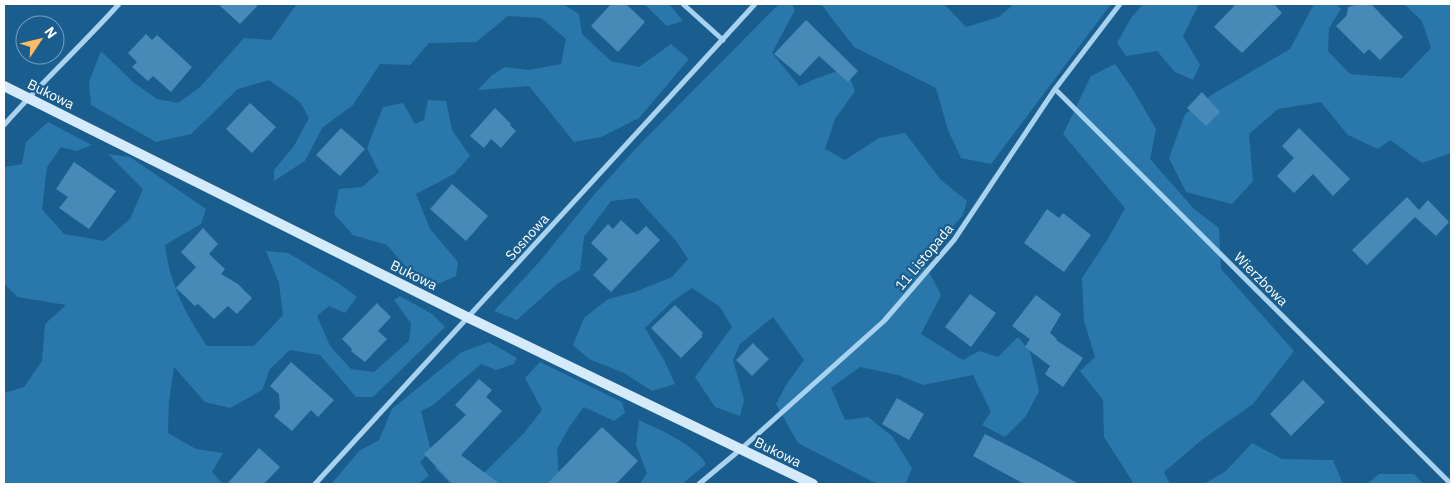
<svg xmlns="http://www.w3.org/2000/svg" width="1455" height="488" viewBox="0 0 1455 488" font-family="'IBM Plex Sans',sans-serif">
<rect width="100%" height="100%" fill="#1a5e8f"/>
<path fill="#2a77ab" d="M295 4H563L579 14 582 34 611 61 639 67 671 44 689 59 639 118 601 137 574 142 529 86 478 90 491 76 505 67 529 70 561 64 566 39 541 18 508 16 476 42 429 43 410 65 380 64 353 105 322 128 305 161 274 181V170L294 146 309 118 300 102 269 80 238 89 191 134 156 142 91 105 89 82 101 51 133 82 157 99 178 103 200 87 244 38 271 40 296 5Z
M644 4H669L683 21 667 26Z
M779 4H792L795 10 772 53 799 86 815 79 846 68 855 91 835 119 825 149 845 160 879 138 905 133 941 180 967 201 963 215 923 260 941 295 921 334 963 360 979 351 998 357 1018 337 1030 351 1039 391 1026 416 1005 437 982 425 991 412 973 375 923 385 898 375 860 367 831 388 845 420 868 417 892 436 912 468 906 483 902 484H877L798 443 776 404 786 385 804 360 773 317 740 344 733 360 744 400 740 416 715 407 695 377 732 327 720 307 692 288 674 300 645 328 664 360 675 384 652 391 624 373 589 359 573 345 584 318 608 299 635 292 672 277 688 259 676 241 637 198 611 201 584 237 580 270 557 284 517 320 494 311 540 261 592 197 639 145Z
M821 4H944L966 27 999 17 1014 4H1111L991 164 961 158 948 130 936 88 854 47Z
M1143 4H1199L1183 36 1200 65 1193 80 1175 72 1157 51 1126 56 1117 43 1131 18Z
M1314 4H1337L1341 9 1329 28 1328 51 1350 74 1402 78 1431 48 1422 21 1404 4H1451V153L1422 163 1390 140 1378 149 1348 135 1321 102 1278 109 1249 134 1253 181 1232 204 1186 192 1169 158 1185 114 1213 94 1290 49Z
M1115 64 1132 88 1156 129 1150 159 1194 209 1219 228 1221 269 1294 351 1253 404 1203 439 1164 472 1170 484H1134L1104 437 1103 400 1080 371 1095 357 1084 321 1082 278 1109 237 1125 208 1063 134 1091 76Z
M428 100 446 101 452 130 470 156 454 174 416 194 430 229 458 262 456 276 436 285 405 266 387 245 353 235 334 214 339 189 362 187 379 172 367 148 383 107 403 103 415 124 424 120Z
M48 122 92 145 77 151 61 147 47 167 42 209 64 234 104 241 130 219 143 189 108 154 130 157 206 209 201 224 165 245C170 285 185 313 207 346H254L283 315 279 283 266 251 288 253 338 283 357 297 345 313 329 306 317 316 330 346 351 369 374 372 409 341 411 323 394 300 400 296 432 314 445 327 373 397H356L320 355 290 350 270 369 262 390 230 408 205 402 174 367 169 401 168 433 196 449 223 453 212 472 223 484H4V393L24 387 42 361 45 324 66 305 18 297 4 284V167L22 164 26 142Z
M489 342 517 358 514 364 496 370 481 364 433 405 421 411 431 451 420 462 429 476 418 484H333V482L359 451 379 440 392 409 462 352Z
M540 362 622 402 625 413 614 421 584 407 570 426 557 449 559 484H451L435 468 440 457 483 474 524 433 542 410 525 378Z
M639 420C658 429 696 445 706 464L682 484H640L647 473 636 445Z
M1252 443 1282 459 1333 460 1343 484H1204L1226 471Z
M1379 474H1414L1423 484H1367Z"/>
<path fill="#478ab8" d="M218 4H259L240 24Z
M611 4H626L645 22 618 52 591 26Z
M1236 4H1274L1282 13 1242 53 1214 27Z
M1358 4H1371L1403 37 1380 60 1369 49 1364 54 1336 26 1347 15 1348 7Z
M806 20 858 71 848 82 819 56 800 76 774 54Z
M146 34 152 40 157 35 192 67 171 92 153 76 148 81 132 67 137 62 128 53Z
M1202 92 1220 112 1206 126 1187 108Z
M250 103 276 127 252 153 226 129Z
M495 108 511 124 510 125 516 131 501 148 491 139 484 148 470 136Z
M341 128 365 149 340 176 316 155Z
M1299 128 1350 179 1333 196 1313 174 1294 193 1277 176 1294 158 1282 146Z
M74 162 116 191 89 229 59 208 68 197 56 189Z
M452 184 488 216 466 241 430 209Z
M1407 197 1419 210 1428 200 1449 222 1436 236 1415 217 1367 265 1352 250Z
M1047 209 1059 218 1063 213 1091 235 1064 272 1024 243Z
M621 220 637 235 646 226 660 240 611 292 593 275 608 259 591 243 608 224 613 229Z
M203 228 218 244 209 254 225 269 221 274 238 284 252 298 237 314 228 306 214 319 198 304 195 306 176 288 196 267 181 252Z
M970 294 996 313 971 347 945 327Z
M1036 295 1061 314 1050 333 1057 339 1056 340 1083 358 1063 387 1045 374 1050 366 1025 347 1030 339 1012 326Z
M377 303 391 317 378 331 387 339 365 362 351 351 352 349 342 339Z
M675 305 703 333 701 335 703 336 681 358 651 328Z
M753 343 769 359 752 376 736 360Z
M291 362 334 400 318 417 311 410 292 431 274 416 280 409 279 394 270 386Z
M479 379 492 390 486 397 502 411 461 455 500 484H453L424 454 466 415 455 405Z
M1303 380 1325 402 1291 436 1270 414Z
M897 398 924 414 909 440 882 424Z
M602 427 638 461 616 484H547Z
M985 434 1030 457 1079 484H1024L973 456Z
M259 448 280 467 264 484H227Z"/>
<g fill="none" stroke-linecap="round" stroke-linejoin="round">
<path stroke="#a8d2ee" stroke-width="5" d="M683 4 723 40
M1055 89 1451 484
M4 125C41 83 82 45 119 4
M315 484 755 4
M699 484 741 449 884 321 954 240 1055 89 1120 4"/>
<path stroke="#d5eafa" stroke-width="10" d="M4 86 469 318 813 484"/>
</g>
<g text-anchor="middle" stroke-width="4.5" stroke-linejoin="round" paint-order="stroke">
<g font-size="14" fill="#fff" stroke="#1a5e8f">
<text transform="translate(51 94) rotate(26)" y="5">Bukowa</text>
<text transform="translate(527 237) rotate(-48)" y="5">Sosnowa</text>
<text transform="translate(924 257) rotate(-50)" y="5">11 Listopada</text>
<text transform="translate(414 275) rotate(26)" y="5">Bukowa</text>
<text transform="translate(1261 279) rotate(45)" y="5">Wierzbowa</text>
<text transform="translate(778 452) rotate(26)" y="5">Bukowa</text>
</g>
</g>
<rect width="1455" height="488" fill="none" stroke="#ffffff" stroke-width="10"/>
<g transform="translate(40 40) rotate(55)"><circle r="24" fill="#1a5e8f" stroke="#769ebc"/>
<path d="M0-4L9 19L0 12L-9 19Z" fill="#ffbc65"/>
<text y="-8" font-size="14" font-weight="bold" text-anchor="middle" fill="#ffffff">N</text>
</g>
</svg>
